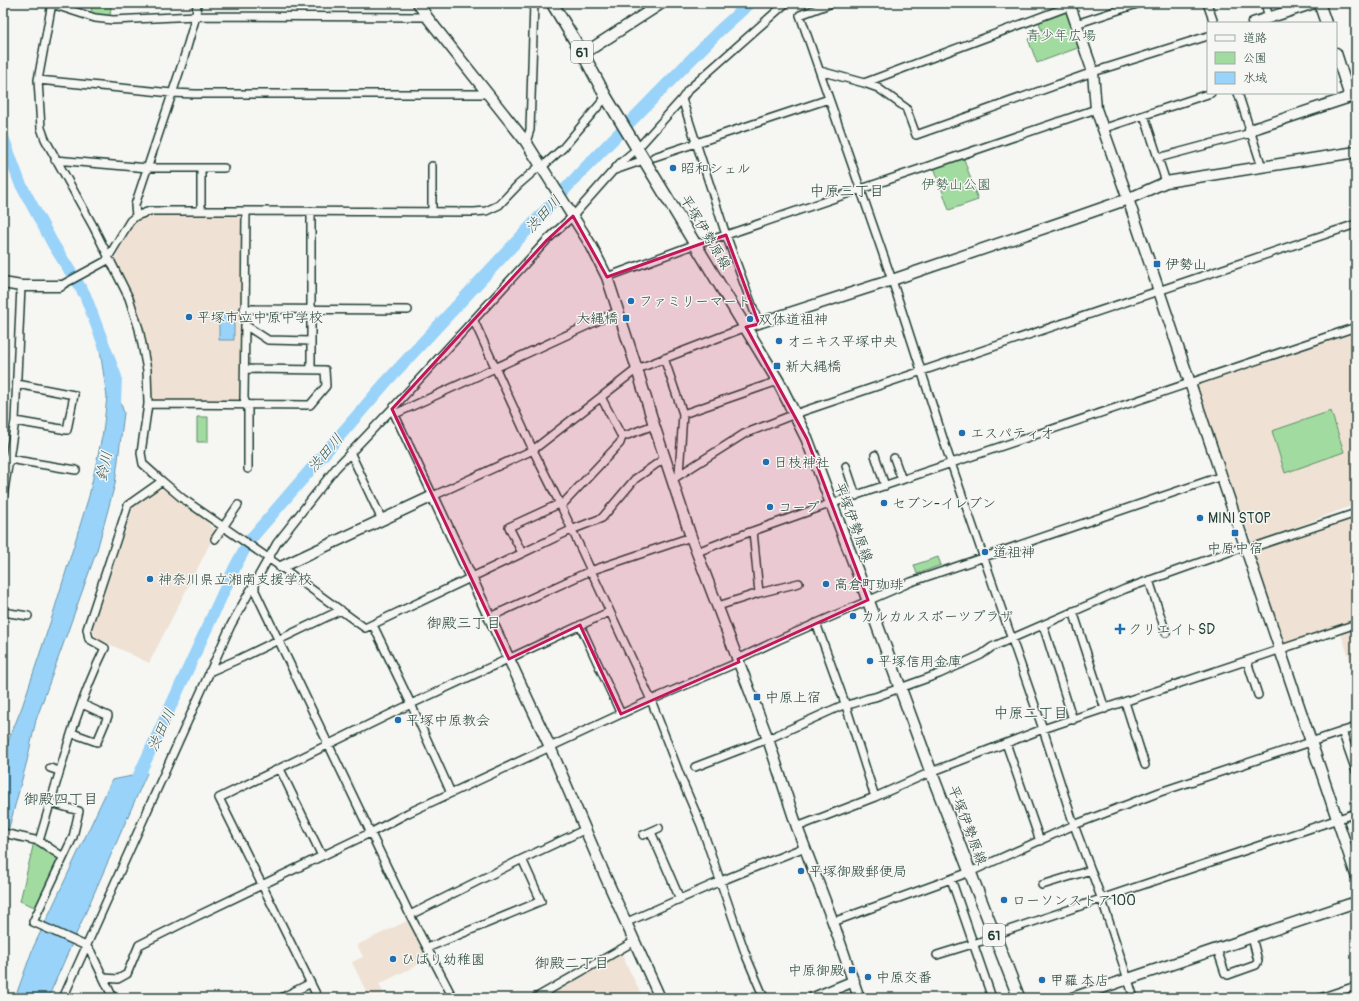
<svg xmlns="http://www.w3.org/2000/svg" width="1359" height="1001" viewBox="0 0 1359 1001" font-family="Pangolin,'Klee One',sans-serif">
<rect width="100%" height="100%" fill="#f6f6f2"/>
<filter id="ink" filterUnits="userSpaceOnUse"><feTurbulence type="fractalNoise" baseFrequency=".025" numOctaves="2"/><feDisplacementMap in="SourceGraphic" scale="8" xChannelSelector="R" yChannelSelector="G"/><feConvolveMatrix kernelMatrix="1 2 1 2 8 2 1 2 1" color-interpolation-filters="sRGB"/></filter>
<g filter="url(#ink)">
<path fill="#efe2d4" d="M150 214 240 215 241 217V399L239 401 154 400 150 397 149 366 114 261 130 227 138 218Z
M1356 332V504L1250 545 1248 541 1251 539 1241 512 1239 513 1196 389 1198 384Z
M160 489 168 490 208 521 207 522 216 532 149 663 97 638 94 634 93 627 134 505 156 490Z
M1356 515V621L1282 645 1252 554 1254 551Z
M1356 629V678L1341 634Z
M409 920 428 960 379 984 384 994 375 998H369L352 962 363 957 357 945Z
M621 953 643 998H544Z"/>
<path fill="#a1dba0" stroke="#608c6a" d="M92 3H110L111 7 110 16 91 13Z
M1067 10 1083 46 1037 63 1028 39 1043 34 1038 20Z
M961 158 964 159 978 200 949 210 934 167Z
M1331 411 1344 452 1285 473 1272 431Z
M197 417H208V442H197Z
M938 557 941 565 917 574 914 565Z
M34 842 43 846 59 859 37 908 20 901Z"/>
<path fill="#99d3f9" stroke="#6897aa" d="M219 315H234V340H219Z
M97 330 124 413 115 484 97 550 36 720 27 761 3 850V754L22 707 53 614 89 496 103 432 107 397Z
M147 773 48 998H15L33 948 112 780Z"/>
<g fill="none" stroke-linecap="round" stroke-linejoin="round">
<path stroke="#99d3f9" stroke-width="12" d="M3 137 20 183 53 244 85 295 116 377 115 403
M133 788 235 567 249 541 386 382 582 171 720 30 750 3"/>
<defs>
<path id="street" d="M52 3 38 80 41 128 45 139 93 226 129 298 139 329 147 370 148 404 141 453 143 464 162 481 182 498 281 567 365 628 571 530 602 518 635 479 665 458
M832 3 800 15 892 280 951 463 1043 729 1074 825 1102 900 1134 998
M1207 3 1214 23
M1265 3 1269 18
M52 4 95 18 113 20 196 16 427 17
M1076 24 1140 3
M820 71 864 83 1070 6 1072 3
M38 80 172 93 195 94H488
M864 83 878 88 906 108 916 135 1093 72 1208 36
M1238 93 1262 167
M682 99 726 235 759 324
M1144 115 1166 182
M1102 129 1211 93
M526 142 530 130 534 3
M654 157 829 99
M1158 158 1251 133
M55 160 148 168H224
M432 166V212
M542 167 563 148 606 97
M201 168V211
M615 170 638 162
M246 211 245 325 268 340 311 341
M136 216 135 205 183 61 196 16 197 3
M607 277 696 244 726 235 1096 109
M60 286 106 261 130 221 136 216 150 211H246L474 212 486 211 499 205 518 185 541 165
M244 309 408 310
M474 321 533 450 561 506 651 700 683 783 701 825 735 924 747 958 764 998
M245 325 244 398 248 410V469
M664 358 683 414 679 474
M311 369V211
M148 404 310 405 326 386 325 370 245 369
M392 409 433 496 533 450 637 369 746 327
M395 414 619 311
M683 414 778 381
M15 421 67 430 74 395 17 384
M622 437 654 425
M350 452 382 520
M875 455 885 486
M3 458 76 470
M894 458 902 480
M846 466 856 496
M673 479 744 434 795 414 1356 224
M3 497 15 421 21 286
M561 506 620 443 622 437 601 397
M753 531 759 593
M215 539 238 505
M697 552 736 537 821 507 1356 327
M522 553 509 527 559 504
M1149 580 1166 633
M255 581V591L410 915 453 998
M718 606 759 593 799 583
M1073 611 1105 709
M3 612 28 616
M490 617 590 571 691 537
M816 623 846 706 875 797
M580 625 621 714
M1043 625 1073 720
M738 659 778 640 911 582 1222 476
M1247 661 1258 695
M209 672 241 658 341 610
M1125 702 1145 765
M1342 731 1356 771
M72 733 97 742 108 716 82 704
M1006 743 1040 841
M695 767 768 739 841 706C853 705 863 699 875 697L939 674 981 655 992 647 1125 589 1240 548 1246 549 1251 548 1356 513
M50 768 59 771
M280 769 322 856
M451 793 411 704 609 612
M51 803 79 811 73 837 33 922 86 946 91 952 113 998
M797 827 875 797 931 772 1043 729 1356 624
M651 832 680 899
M3 833 39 841 63 857
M643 835 659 828
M39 841C59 776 75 709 105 648L89 639 87 629 128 505 162 481
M951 879 992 998
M1042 885 1091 870
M410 915 522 859 586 829
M627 922 721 881 805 847
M833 922 970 872 1074 825 1160 792 1356 727
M994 935 1356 813
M427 948 541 901 522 859
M1217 949 1225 973 1228 975 1256 965 1258 961 1252 937
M937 955 995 937
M104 978 118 979 127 974 139 945 193 918 372 832 408 813 550 747 651 700 739 662
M63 998 231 625 277 543 336 468 392 409 547 240 573 216 620 163 638 148 682 99 688 90 786 3
M281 998 311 983
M318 998 219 798 411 704 373 625
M535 998 635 941
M1320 998 1356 986"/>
<path id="secondary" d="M418 3 427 17 526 142 592 247 607 277 637 369 654 425 691 537 768 739 797 827 833 922 859 998
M1069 3 1093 72 1096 109 1128 199 1356 875
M1319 3 1326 23
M1253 23 1314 3
M1336 53 1350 97
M583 54 662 3
M1250 130 1356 95
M3 283 21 286H60
M746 327 892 280 1071 219 1128 199 1166 182 1356 152
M281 567 433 496 550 747 606 878 660 998
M813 998 854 981
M1072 998 1356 902"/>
<path id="primary" d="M552 3 583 54 606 97 778 381 807 439 868 600 931 772 1019 998"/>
</defs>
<use href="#street" stroke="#1f3d34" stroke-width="10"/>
<use href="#secondary" stroke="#1f3d34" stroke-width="13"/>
<use href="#primary" stroke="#1f3d34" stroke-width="14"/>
<use href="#street" stroke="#f6f6f2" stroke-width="7"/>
<use href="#secondary" stroke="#f6f6f2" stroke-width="10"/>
<use href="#primary" stroke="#f6f6f2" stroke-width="11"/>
</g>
</g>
<path fill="#c2185b" fill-opacity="0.2" stroke="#c2185b" stroke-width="3" stroke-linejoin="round" d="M573 216 607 277 726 235 759 324 746 327 807 439 868 600 738 659 739 662 621 714 580 625 509 659 392 409 547 240Z"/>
<g fill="#1f6fb2" stroke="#f6f6f2" stroke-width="1.5">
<circle cx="673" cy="168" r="4"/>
<rect x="1153" y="260" width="8" height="8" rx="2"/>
<circle cx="631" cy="301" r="4"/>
<circle cx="189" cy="317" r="4"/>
<rect x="622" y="314" width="8" height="8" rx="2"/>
<circle cx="750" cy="319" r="4"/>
<circle cx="779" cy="341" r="4"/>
<rect x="773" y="362" width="8" height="8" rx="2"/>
<circle cx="962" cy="433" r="4"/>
<circle cx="766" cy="462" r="4"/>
<circle cx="884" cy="503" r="4"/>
<circle cx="770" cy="507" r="4"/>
<circle cx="1200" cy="518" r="4"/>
<rect x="1231" y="529" width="8" height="8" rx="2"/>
<circle cx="985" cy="552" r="4"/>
<circle cx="150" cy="579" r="4"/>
<circle cx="826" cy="584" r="4"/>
<circle cx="853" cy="616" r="4"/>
<path d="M1118 623h4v4h4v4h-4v4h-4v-4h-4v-4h4z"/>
<circle cx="870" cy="661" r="4"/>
<rect x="753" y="693" width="8" height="8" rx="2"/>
<circle cx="398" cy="720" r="4"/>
<circle cx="801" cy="871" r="4"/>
<circle cx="1004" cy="900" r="4"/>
<circle cx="393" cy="959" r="4"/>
<rect x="848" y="966" width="8" height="8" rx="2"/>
<circle cx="868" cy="977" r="4"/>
<circle cx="1042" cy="980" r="4"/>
</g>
<g text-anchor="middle" stroke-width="3" stroke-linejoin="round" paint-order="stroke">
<g fill="#f6f6f2" stroke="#60746d" stroke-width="1">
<rect x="571" y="41" width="22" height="22" rx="3"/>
<rect x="983" y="924" width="22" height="22" rx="3"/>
</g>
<g font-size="13" font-weight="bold" fill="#1f3d34">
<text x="582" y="57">61</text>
<text x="994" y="940">61</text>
</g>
<g font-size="14" fill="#395d4a" stroke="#f6f6f2">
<text x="1061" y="40">青少年広場</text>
<text x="956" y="189">伊勢山公園</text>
</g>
<g font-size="14" fill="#1f3d34" stroke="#f6f6f2" text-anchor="start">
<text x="681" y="173">昭和シェル</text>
<text x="1165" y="269">伊勢山</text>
<text x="639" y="306">ファミリーマート</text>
<text x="197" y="322">平塚市立中原中学校</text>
<text x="618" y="323" text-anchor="end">大縄橋</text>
<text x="758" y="324">双体道祖神</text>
<text x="787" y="346">オニキス平塚中央</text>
<text x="785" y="371">新大縄橋</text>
<text x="970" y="438">エスパティオ</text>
<text x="774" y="467">日枝神社</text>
<text x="892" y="508">セブン-イレブン</text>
<text x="778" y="512">コープ</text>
<text x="1208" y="523">MINI STOP</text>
<text x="1235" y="553" text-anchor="middle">中原中宿</text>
<text x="993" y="557">道祖神</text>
<text x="158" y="584">神奈川県立湘南支援学校</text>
<text x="834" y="589">高倉町珈琲</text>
<text x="861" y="621">カルカルスポーツプラザ</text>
<text x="1128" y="634">クリエイトSD</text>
<text x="878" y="666">平塚信用金庫</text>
<text x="765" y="702">中原上宿</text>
<text x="406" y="725">平塚中原教会</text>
<text x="809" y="876">平塚御殿郵便局</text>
<text x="1012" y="905">ローソンストア100</text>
<text x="401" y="964">ひばり幼稚園</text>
<text x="844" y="975" text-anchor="end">中原御殿</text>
<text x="876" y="982">中原交番</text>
<text x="1050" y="985">甲羅 本店</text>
</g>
<g font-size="14" fill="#1f3d34" stroke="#f6f6f2">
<text transform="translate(706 232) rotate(59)" y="5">平塚伊勢原線</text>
<text transform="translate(854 522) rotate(69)" y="5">平塚伊勢原線</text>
<text transform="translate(968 825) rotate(69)" y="5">平塚伊勢原線</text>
</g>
<g font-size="15" fill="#1f3d34" stroke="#f6f6f2">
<text x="847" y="196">中原三丁目</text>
<text x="464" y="628">御殿三丁目</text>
<text x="1031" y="718">中原二丁目</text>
<text x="61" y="804">御殿四丁目</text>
<text x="572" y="968">御殿二丁目</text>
</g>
<g font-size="15" font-style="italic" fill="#375b5b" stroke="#f6f6f2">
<text transform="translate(543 214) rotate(-47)" y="5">渋田川</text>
<text transform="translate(325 453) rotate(-49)" y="5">渋田川</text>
<text transform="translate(104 466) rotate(-78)" y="5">鈴川</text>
<text transform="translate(161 730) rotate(-65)" y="5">渋田川</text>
</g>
</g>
<rect width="1359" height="1001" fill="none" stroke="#f6f6f2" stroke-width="16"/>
<rect x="8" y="8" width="1343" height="985" fill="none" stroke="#1f3d34" stroke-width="1.5" filter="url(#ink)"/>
<rect x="1207" y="22" width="130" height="72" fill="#f6f6f2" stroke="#a0aca6"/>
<rect x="1215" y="35" width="20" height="6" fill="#f6f6f2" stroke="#a0aca6"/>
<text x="1243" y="42" font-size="12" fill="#1f3d34">道路</text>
<rect x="1215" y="52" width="20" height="12" fill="#a1dba0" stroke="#a0aca6"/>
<text x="1243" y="62" font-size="12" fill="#1f3d34">公園</text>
<rect x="1215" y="72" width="20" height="12" fill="#99d3f9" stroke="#a0aca6"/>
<text x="1243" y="82" font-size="12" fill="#1f3d34">水域</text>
</svg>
